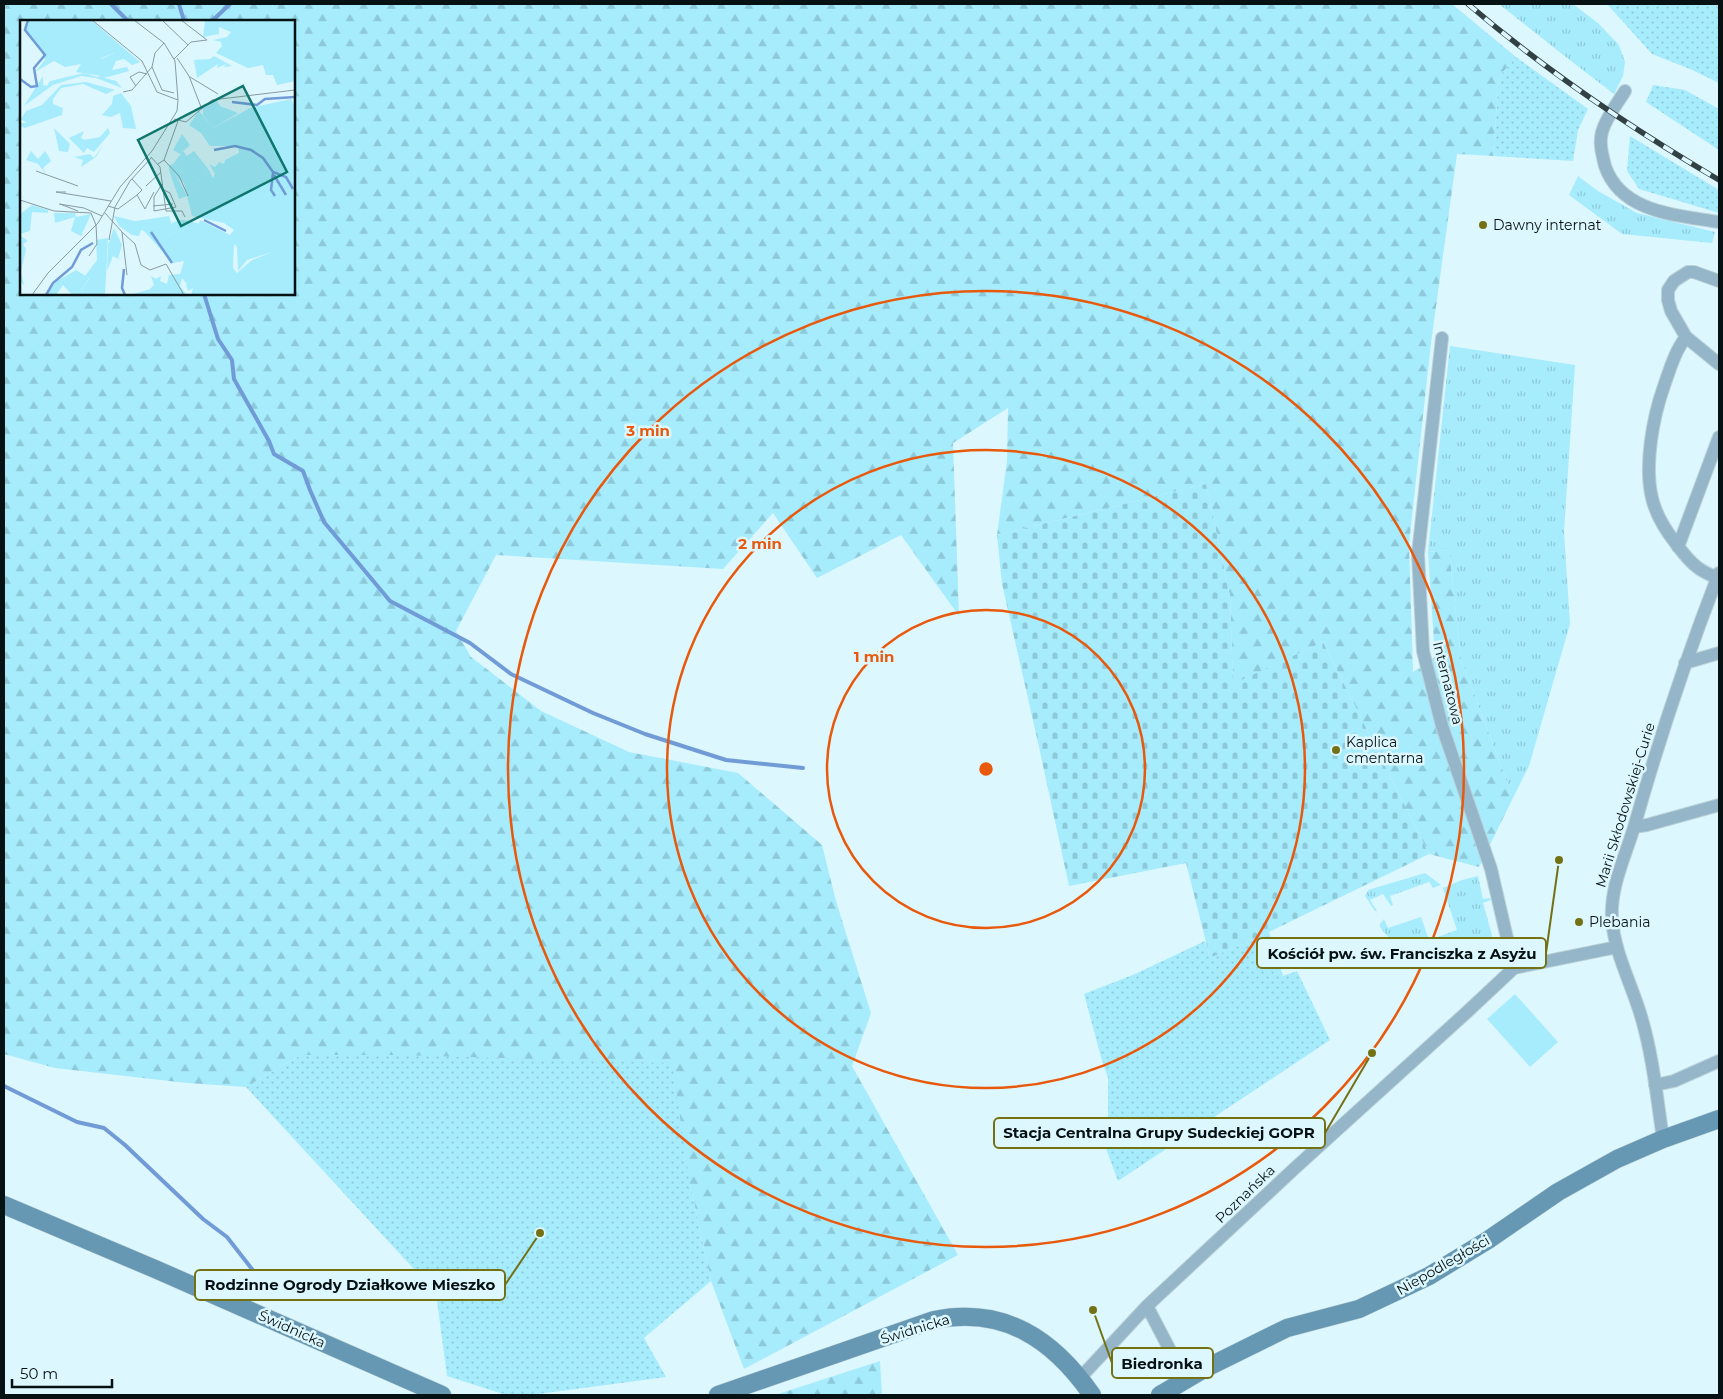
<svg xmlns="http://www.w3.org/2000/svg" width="1723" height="1399" viewBox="0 0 1723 1399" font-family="Montserrat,sans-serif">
<defs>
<pattern id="grass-tufts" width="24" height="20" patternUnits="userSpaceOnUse" patternTransform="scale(1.25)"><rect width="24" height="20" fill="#a6ecfd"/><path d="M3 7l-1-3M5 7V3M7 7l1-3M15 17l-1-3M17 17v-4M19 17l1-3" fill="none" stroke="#8dc9d8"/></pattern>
<pattern id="forest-firs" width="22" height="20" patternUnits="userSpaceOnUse" patternTransform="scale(1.25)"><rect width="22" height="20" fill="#a6ecfd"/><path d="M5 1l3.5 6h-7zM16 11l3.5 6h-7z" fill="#8dc9d8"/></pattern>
<pattern id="cemetery-stones" width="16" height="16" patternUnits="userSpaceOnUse" patternTransform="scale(1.25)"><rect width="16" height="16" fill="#a6ecfd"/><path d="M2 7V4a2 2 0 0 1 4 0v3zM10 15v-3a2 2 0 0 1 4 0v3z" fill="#8dc9d8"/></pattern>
<pattern id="garden-dots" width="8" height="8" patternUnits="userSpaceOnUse" patternTransform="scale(1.25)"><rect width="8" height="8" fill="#a6ecfd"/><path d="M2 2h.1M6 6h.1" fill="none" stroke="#8dc9d8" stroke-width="1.8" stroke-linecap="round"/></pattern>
</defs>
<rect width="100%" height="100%" fill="#ddf7fe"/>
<path fill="url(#grass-tufts)" d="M1499 4H1573L1599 24 1619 45 1625 62 1623 76 1614 94 1562 54Z
M1578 176 1598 191 1637 213 1715 232 1712 243 1622 234 1569 195Z
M1450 346 1575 365 1564 532 1570 624 1529 766 1513 798 1461 659 1449 550 1428 552Z
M1425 873 1441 885 1433 888 1429 882 1390 896 1393 905 1391 906 1383 894 1370 900 1377 911H1375L1365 896 1368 890Z
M1478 876 1483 899 1490 898 1491 900 1483 903 1495 946V958C1458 960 1403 962 1380 927V924L1384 919 1388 928 1421 917 1429 940 1457 930 1443 888 1462 880Z"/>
<path fill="url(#forest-firs)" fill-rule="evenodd" d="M4 4H1452L1516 57 1499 77 1493 156 1457 154 1431 343 1409 544 1413 672 1435 657 1428 552 1449 550 1461 659 1513 798 1479 867 1429 854 1323 642 1233 685 1230 596 1206 484 997 535 1007 461 1008 408 953 443 959 616 901 535 817 578 773 513 723 569 496 555 456 631 471 657 541 711 629 752 738 773 822 845 836 901 871 1013 852 1066 958 1255 744 1369 711 1281 690 1184 301 1055 246 1087 187 1083 55 1068 4 1054ZM21 21H294V294H21Z
M880 1361 882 1395H775Z"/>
<path fill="url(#cemetery-stones)" d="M1206 484 1230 596 1233 684 1323 642 1429 854 1269 932 1210 958 1186 863 1069 886 1039 747 1002 584 997 535Z"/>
<path fill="url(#garden-dots)" d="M1607 4H1719V83L1690 69 1652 54Z
M1516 57 1588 109 1578 130 1573 161 1493 156 1499 77Z
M1653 85 1685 90 1719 109V150L1646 102Z
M1630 136 1719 190V213L1639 189 1627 171Z
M1269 932 1283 976 1297 971 1330 1040 1118 1181 1105 1146 1108 1118V1078L1101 1057 1084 994 1135 974 1205 941 1210 958Z
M301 1055H399L672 1063 690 1184 711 1281 644 1338 666 1377 531 1395H506L447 1376 436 1293 246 1087Z"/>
<path fill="#a6ecfd" d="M1515 994 1558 1042 1530 1067 1487 1019Z"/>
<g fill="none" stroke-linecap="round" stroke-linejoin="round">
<path stroke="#709bd6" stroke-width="4" d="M111 4 128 21
M179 4 184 21
M212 21 230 4
M204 294 218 339 232 360 234 379 269 441 274 454 303 471 310 490 324 522 390 601 470 643 511 674 593 713 645 734 726 760 803 768
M4 1086 77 1122 104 1128 125 1145 203 1219 227 1237 255 1273"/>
<defs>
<path id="street" d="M1625 91C1617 104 1606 117 1602 132 1599 143 1602 154 1605 166 1621 213 1677 215 1719 222
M1686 337 1719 364
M1442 338 1418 554 1423 651 1442 726 1491 869 1514 968
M1678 547 1719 437
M1717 578C1711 575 1703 572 1697 567 1689 561 1683 553 1677 545 1666 531 1656 516 1652 498 1644 465 1653 417 1664 386 1670 369 1675 351 1686 337L1671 311 1668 300V290L1674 281 1688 272H1694L1719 281
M1685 663 1719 653
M1634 827 1647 825 1719 805
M1655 1085 1674 1081 1719 1061
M1663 1139C1657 1099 1653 1056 1641 1016 1632 985 1614 952 1612 919 1610 886 1626 855 1635 824 1659 739 1687 656 1719 573
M1147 1306 1185 1379
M1080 1378 1147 1306 1295 1168 1467 1012 1514 968 1617 947"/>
<path id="secondary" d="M4 1205 155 1269 442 1395
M718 1395 934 1320C1004 1306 1053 1339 1092 1395
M1160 1395 1204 1369 1287 1328 1359 1309 1429 1276 1488 1240 1558 1192 1617 1159 1663 1139 1719 1119"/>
</defs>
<use href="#street" stroke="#bad2d8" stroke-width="14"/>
<use href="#secondary" stroke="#bad2d8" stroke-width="19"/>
<use href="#street" stroke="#95b5c8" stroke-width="12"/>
<use href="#secondary" stroke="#6697b3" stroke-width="18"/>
<defs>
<path id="rail" d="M1468 4C1546 71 1631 128 1719 180"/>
</defs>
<use href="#rail" stroke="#324144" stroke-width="5.5"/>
<use href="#rail" stroke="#ddf7fe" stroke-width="4" stroke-dasharray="11" stroke-linecap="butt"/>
</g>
<g fill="none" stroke="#e8590c" stroke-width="2.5">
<circle cx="986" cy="769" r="159"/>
<circle cx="986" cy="769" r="319"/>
<circle cx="986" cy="769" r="478"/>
</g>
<g fill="#747114" stroke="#ddf7fe" stroke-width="2">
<circle cx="1483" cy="225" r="5"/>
<circle cx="1336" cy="750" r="5"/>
<circle cx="1579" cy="922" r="5"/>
</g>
<g text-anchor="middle" stroke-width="5" stroke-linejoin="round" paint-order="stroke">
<g font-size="14" fill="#051113" stroke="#ddf7fe" text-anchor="start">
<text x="1493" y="230">Dawny internat</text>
<text x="1346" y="747">Kaplica<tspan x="1346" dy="16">cmentarna</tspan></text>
<text x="1589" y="927">Plebania</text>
</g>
<g font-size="14" fill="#051113" stroke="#ddf7fe">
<text transform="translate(1448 683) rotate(76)" y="5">Internatowa</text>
<text transform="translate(1625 805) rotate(-73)" y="5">Marii Skłodowskiej-Curie</text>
<text transform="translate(1245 1194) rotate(-44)" y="5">Poznańska</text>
<text transform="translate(1443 1265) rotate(-30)" y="5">Niepodległości</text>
<text transform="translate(292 1329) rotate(24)" y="5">Świdnicka</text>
<text transform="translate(915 1329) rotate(-17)" y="5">Świdnicka</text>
</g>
</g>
<g transform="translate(20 20)">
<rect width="275" height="275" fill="#ddf7fe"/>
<path d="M7 0H71L120 42 112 45 104 39 96 41 92 50 107 47 109 51 88 57 56 52 61 44 45 47 34 41 15 52 25 40 19 26 4 9ZM89 23 94 33 86 37 81 39 69 32ZM149 150 157 157 167 176 159 179ZM149 196 155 214 143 218 130 199ZM88 218 85 275H65L61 271 69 259 65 256 77 240 76 220Z" fill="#a6ecfd" fill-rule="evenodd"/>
<path d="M185 0H275V61L257 65 253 55H246L243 45 228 48 196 33 202 26 201 22 193 20 207 17 211 12 199 7V14L183 17ZM194 36 212 46 204 47 206 44 197 48 198 44 177 58 174 40 190 39ZM64 53 77 57 87 54 85 58 96 61 102 68 76 58 61 56 33 65 4 86 23 56V65L27 66 30 61ZM66 62 95 70 86 74 63 64 41 68 33 79V84L43 88 42 95 5 108 0 106V103H7L1 99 6 91 22 85 41 65ZM101 73 111 86 116 109 103 108 100 93 91 97 82 95 92 84 93 76ZM271 79 275 86V275H171L173 268 168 271 167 266 165 269 167 264 162 258 160 266 167 275H110L130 269 134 265 131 256 136 259 141 256 140 261 147 264 149 255 160 254 164 241 153 243 124 211 121 210 119 216 112 215 99 206 94 196 115 201 130 199 154 230 203 215 179 204 180 200 210 215 214 210 204 203 172 196 164 163 149 150V145L153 144 166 154 170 148 178 160 189 150 193 158 195 154 189 144 195 147 199 142 204 144 205 140 219 133 218 126H190L181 113 169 105 179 91 193 108 230 88ZM214 224 217 227 218 251 227 240 252 232 232 240 217 253 213 248ZM34 108 50 124 48 132 39 131ZM88 108 90 113 74 132 67 128 64 133 49 118 64 111 61 118 64 120 80 117ZM83 125 76 137 61 147 63 140 54 137 70 134 74 138ZM11 131 18 139 25 131 29 137 31 141 23 148 26 154 18 144 6 140ZM12 185 28 190V193L12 192 10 211 0 214V194ZM1 216 8 221 3 224 6 229 1 252 4 265 0 262Z" fill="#a6ecfd" fill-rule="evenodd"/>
<path d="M163 131 167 136 174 131 189 150 178 160 170 149 166 154 153 144Z" fill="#a6ecfd"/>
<path d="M89 22 98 31 75 41 69 32ZM197 81 200 86 218 93 193 108 183 95V88ZM162 114 170 125 160 134 153 130ZM34 193H55L56 197 71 194 61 216 51 211 55 197 35 203ZM164 200 185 205 203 215 186 234 166 239 164 229 154 231 143 218 155 214 151 205 153 202ZM94 208 102 225 98 239 93 236 87 251 88 225ZM56 250 69 258 61 271 65 275H52L43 265 36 275 27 274 37 261Z" fill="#a6ecfd"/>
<path fill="none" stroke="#709bd6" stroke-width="2.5" d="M0 59 11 67 17 66 14 48 25 35 5 10 8 0M212 82 237 85 245 79 275 77M194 130 215 126 231 130 243 138 253 152 266 157 273 169M253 153 251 170 255 176M254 155 266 175M184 200 206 211M131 212 152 243M104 249 102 268 105 275M26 275 33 263 52 247 61 230 73 223"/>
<path fill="none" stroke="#879ba0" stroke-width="1" d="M114 0 144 23 155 41 158 80M142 0 168 25M144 23 135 33 132 47 142 70 154 73M157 38 169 56 181 87M154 39 171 22 187 20 161 0M170 57 198 74M116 66 110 57 119 52 127 54M103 72 112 70 132 47M154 99 166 102 192 80 275 70M131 137 140 147 146 191H162L165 197M144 140 159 156 168 176M138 144 144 140 158 101M16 151 58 166M142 164 134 177V191L156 187 150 173 144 170M126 166 141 152M46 172H36L91 181M117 175 125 189 134 172M0 180 34 191 71 193 76 205 77 224 69 236M39 184 64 188 82 196M40 184 58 191M88 186 98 189 117 175 122 170 112 159M133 186 153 184M85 193 102 212 107 255M102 212 115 224 121 245 130 250 146 244 164 275M89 220 95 187 110 161 132 137M12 275 28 253 78 203 100 167 132 131 157 91 158 80 137 72 122 41 72 0"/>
<path fill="#0f766e" fill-opacity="0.15" stroke="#0f766e" stroke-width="2.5" d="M223 66 267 152 161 206 118 120Z"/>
<rect width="275" height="275" fill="none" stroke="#051113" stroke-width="2.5"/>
</g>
<circle cx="986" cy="769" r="8" fill="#e8590c" stroke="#ddf7fe" stroke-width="2.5"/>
<g font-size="15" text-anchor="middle" font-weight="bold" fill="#e8590c" stroke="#ddf7fe" stroke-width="5" stroke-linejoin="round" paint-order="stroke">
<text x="648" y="436">3 min</text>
<text x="760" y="549">2 min</text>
<text x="874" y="662">1 min</text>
</g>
<path fill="none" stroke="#747114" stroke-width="2" d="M1559 860L1546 953M1372 1053L1325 1133M540 1233L505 1285M1093 1310L1112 1363"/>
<g fill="#747114" stroke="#ddf7fe" stroke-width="2">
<circle cx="1559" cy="860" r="5"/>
<circle cx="1372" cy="1053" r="5"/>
<circle cx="540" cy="1233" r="5"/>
<circle cx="1093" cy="1310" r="5"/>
</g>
<g fill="#ddf7fe" stroke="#747114" stroke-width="2">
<rect x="1257" y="938" width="289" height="30" rx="5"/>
<rect x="994" y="1118" width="331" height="30" rx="5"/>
<rect x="195" y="1270" width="310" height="30" rx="5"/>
<rect x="1112" y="1348" width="101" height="30" rx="5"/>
</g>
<g font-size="15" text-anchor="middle" font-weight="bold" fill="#051113">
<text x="1402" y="959">Kościół pw. św. Franciszka z Asyżu</text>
<text x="1159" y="1138">Stacja Centralna Grupy Sudeckiej GOPR</text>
<text x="350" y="1290">Rodzinne Ogrody Działkowe Mieszko</text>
<text x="1162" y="1369">Biedronka</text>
</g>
<rect width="1723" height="1399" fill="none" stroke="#051113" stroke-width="10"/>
<path d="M12 1379v8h100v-8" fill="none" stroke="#051113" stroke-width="2.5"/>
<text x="20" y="1379" font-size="15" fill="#051113" stroke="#ddf7fe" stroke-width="4" paint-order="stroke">50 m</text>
</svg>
